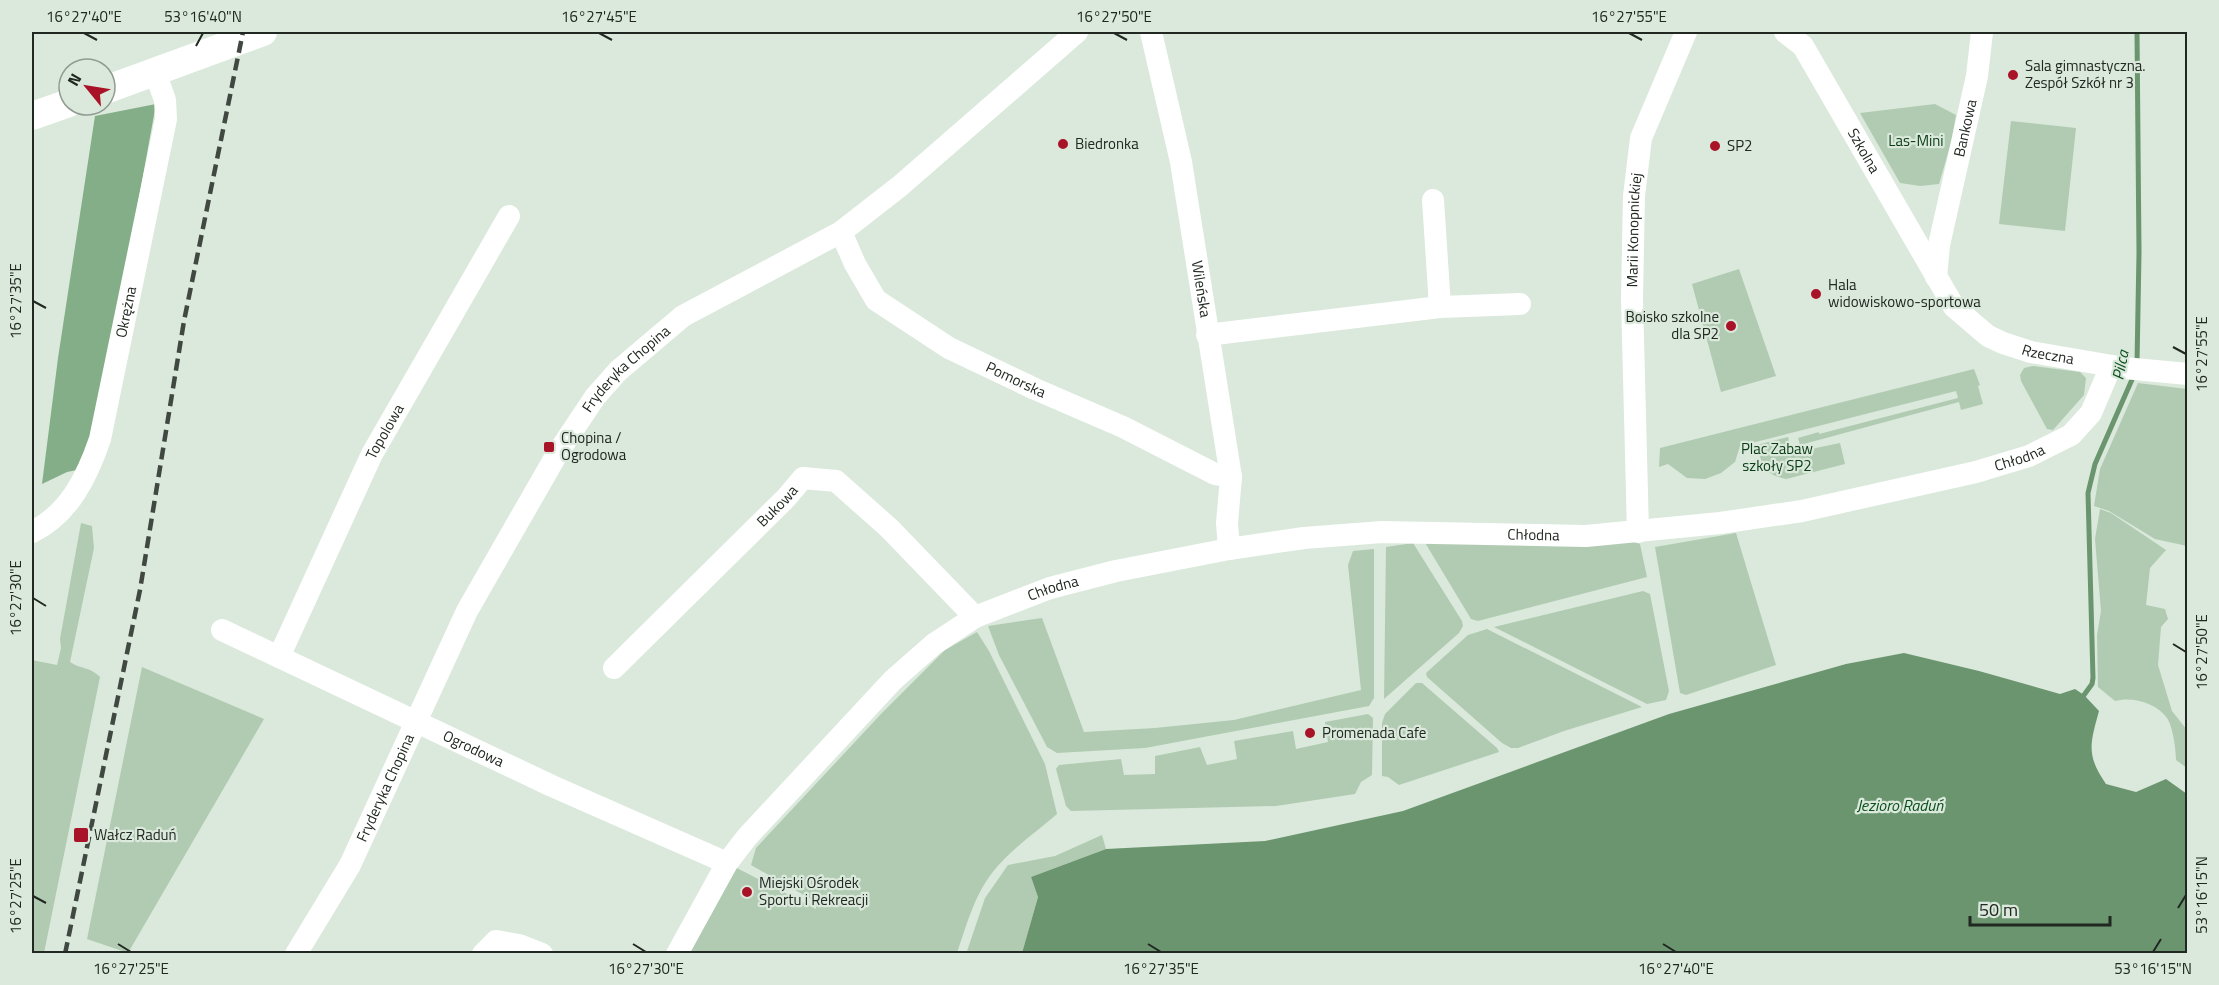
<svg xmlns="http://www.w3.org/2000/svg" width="2219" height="985" viewBox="0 0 2219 985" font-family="'Titillium Web',sans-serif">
<rect width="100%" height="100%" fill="#dae9db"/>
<path fill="#b1cbb2" d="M1935 104 1956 115 1951 143 1939 184 1920 186 1900 183 1860 113Z
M2011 121 2076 128 2065 231 1999 224Z
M1739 269 1776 376 1721 392 1692 284Z
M2033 366 2080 372 2086 378 2084 395 2053 430 2047 429 2021 381 2020 375 2024 368Z
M1974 369 1980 385 1978 386 1983 404 1961 410 1959 402 1800 445 1798 438 1819 432V434L1958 398 1956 391 1740 446 1735 462 1721 473 1705 479 1687 478 1668 464 1659 467 1660 448Z
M2138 383 2187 389V546L2155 539 2109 511 2094 506 2100 469Z
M1788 437 1792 453 1840 443 1845 464 1786 479C1765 475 1761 464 1757 445Z
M2100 509 2111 513 2166 550 2150 568 2146 605 2165 609 2168 619 2161 627 2158 665 2172 711 2187 730V768L2176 760C2176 750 2173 727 2167 718 2157 703 2132 696 2115 701L2098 687 2097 635 2101 611 2095 539Z
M81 523 92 526 94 548 70 662C82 670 89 666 100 677L44 953H32V660L57 665 61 648 60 639Z
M1736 533 1776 665 1686 695 1680 693 1655 547Z
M1424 541H1632L1640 544 1647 577 1478 621 1471 619Z
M1413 543 1462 621 1463 626 1459 633 1384 699 1386 547Z
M1374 549V698L1369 706 1145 748 1057 753 1047 747 999 655 988 626 1042 618 1084 732 1155 728 1234 720 1361 690 1348 565 1353 551Z
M1643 591 1650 594 1669 691 1666 700 1647 704 1494 627Z
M1487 629 1642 707 1564 731 1518 748H1511L1502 743 1427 677 1426 673 1468 635Z
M977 632 989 651 1045 764 1057 814C1035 833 1010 850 992 873 974 896 966 927 957 953L677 954 727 863 816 909V902L751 865 756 848 881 714 945 650Z
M142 667 264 719 128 953 87 939Z
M1416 683H1422L1497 748 1499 752 1399 785 1388 777 1382 776V723L1385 714Z
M1368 714 1373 718 1372 775 1361 782 1355 794 1276 806 1071 811 1066 806 1056 769 1059 765 1121 759 1124 775 1155 774V756L1200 747 1207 765 1237 759 1234 741 1293 731 1296 749 1328 742 1325 722Z
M1102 835 1106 849 1031 877 1038 897 1022 953 966 954 985 898 1008 865 1055 856Z"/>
<path fill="#83ae87" d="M156 104 102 401 87 468 67 472 42 484 58 358 95 116Z"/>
<path fill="#6b956f" d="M1904 653 1979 671 2060 694 2075 689 2084 695 2099 711C2090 744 2086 755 2106 784L2136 792 2166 779 2187 794V953H1022L1038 897 1031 877 1106 849 1265 841 1403 811 1669 714 1846 664Z"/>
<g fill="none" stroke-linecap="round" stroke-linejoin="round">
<path stroke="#6b956f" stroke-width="5" d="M2137 363 2139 253 2137 32
M2084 695 2092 684 2093 678 2088 493 2095 464 2134 375"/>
<g stroke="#fff" stroke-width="22">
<path id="s1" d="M1151 32 1181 162 1231 477 1227 523 1229 549"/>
<path id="s2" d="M1785 32 1803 46 1954 307 1988 336 2003 343 2031 352 2124 368 2188 374"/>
<path d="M1433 200 1440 307"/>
<path id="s3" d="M841 232 855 264 876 300 949 348 1035 389 1123 427 1215 474 1231 477"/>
<path id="s4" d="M1936 277 1939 245 1977 76 1982 32"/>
<path d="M1207 335 1440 307 1520 304"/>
<path id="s5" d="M32 532C69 514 87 477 100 439L166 119 165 100 155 72"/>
<path id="s6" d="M1638 532 1632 299 1634 196 1641 138 1686 32"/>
<path id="s7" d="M222 630 552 786 727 863"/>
<path id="s8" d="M279 657 372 454 509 216"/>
<path id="s9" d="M614 668 786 498 803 478 836 481 889 528 975 617"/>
<path id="s10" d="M296 954 350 865 467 611 557 454 595 397 618 371 683 316 841 232 900 186 1077 32"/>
<path d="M483 954 496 941 519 945 542 954"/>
<path id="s11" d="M677 954 727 863 747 837 893 680 934 644 975 617 1050 588 1116 571 1229 549 1304 538 1382 532 1586 536 1720 523 1802 511 1976 472 2029 456 2071 435 2091 413 2111 366"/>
</g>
<path stroke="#fff" stroke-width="28" d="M105 90 263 32
M32 116 69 103"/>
<path stroke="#404841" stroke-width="4.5" stroke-dasharray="12 6" stroke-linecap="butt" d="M65 954 140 590 184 321 243 32"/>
</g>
<path fill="none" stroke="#212721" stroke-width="2" d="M84 33 97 40M599 33 612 40M1114 33 1127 40M1629 33 1642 40M196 46 203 33M33 301 46 308M2173 347 2186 354M33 598 46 606M2173 644 2186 652M33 896 46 903M2178 908 2186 895M118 944 131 952M633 944 646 952M1148 944 1161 952M1663 944 1676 952M2153 952 2161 939"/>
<g fill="#a91327" stroke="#dae9db" stroke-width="2">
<circle cx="2013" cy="75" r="6"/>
<circle cx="1063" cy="144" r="6"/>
<circle cx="1715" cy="146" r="6"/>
<circle cx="1816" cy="294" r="6"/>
<circle cx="1731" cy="326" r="6"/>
<rect x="543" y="441" width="12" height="12" rx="3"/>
<circle cx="1310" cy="733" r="6"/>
<rect x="73" y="827" width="16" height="16" rx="3"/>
<circle cx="747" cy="892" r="6"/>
</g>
<g text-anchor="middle" stroke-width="4.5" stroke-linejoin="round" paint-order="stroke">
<g font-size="15" fill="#212721" stroke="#dae9db" text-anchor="start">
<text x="2025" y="71">Sala gimnastyczna.<tspan x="2025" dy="17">Zespół Szkół nr 3</tspan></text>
<text x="1075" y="149">Biedronka</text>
<text x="1727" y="151">SP2</text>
<text x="1828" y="290">Hala<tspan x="1828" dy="17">widowiskowo-sportowa</tspan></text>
<text x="1719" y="322" text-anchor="end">Boisko szkolne<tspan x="1719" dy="17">dla SP2</tspan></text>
<text x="561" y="443">Chopina /<tspan x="561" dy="17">Ogrodowa</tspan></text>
<text x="1322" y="738">Promenada Cafe</text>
<text x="94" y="840">Wałcz Raduń</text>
<text x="759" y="888">Miejski Ośrodek<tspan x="759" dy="17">Sportu i Rekreacji</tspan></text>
</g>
<g font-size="15" fill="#212721" stroke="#dae9db">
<text dy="5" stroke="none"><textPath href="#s4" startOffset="152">Bankowa</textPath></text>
<text dy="5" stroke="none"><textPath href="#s2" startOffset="144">Szkolna</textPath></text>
<text dy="5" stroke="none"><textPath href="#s6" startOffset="302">Marii Konopnickiej</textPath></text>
<text dy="5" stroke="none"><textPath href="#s1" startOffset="262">Wileńska</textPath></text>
<text dy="5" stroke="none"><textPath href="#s5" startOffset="248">Okrężna</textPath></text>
<text dy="5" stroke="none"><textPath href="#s2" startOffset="432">Rzeczna</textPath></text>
<text dy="5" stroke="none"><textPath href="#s10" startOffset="675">Fryderyka Chopina</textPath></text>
<text dy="5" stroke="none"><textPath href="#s3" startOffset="238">Pomorska</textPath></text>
<text dy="5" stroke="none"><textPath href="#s8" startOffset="249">Topolowa</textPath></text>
<text dy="5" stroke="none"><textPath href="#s11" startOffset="1518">Chłodna</textPath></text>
<text dy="5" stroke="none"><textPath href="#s9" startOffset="230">Bukowa</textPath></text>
<text dy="5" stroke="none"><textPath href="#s11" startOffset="1024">Chłodna</textPath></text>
<text dy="5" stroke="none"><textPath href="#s11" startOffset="538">Chłodna</textPath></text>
<text dy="5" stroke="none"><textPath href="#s7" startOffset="278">Ogrodowa</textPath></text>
<text dy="5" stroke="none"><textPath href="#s10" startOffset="189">Fryderyka Chopina</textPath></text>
</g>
<g font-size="15" fill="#093b15" stroke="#dae9db">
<text x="1916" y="146">Las-Mini</text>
<text x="1777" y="454">Plac Zabaw<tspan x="1777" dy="17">szkoły SP2</tspan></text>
</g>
<g font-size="16" font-style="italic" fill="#0a4e1c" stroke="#dae9db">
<text transform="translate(2120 365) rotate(-79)" y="6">Pilca</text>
<text x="1900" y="811">Jezioro Raduń</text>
</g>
</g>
<rect width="2219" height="985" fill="none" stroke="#dae9db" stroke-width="66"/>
<g transform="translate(87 87) rotate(300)"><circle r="28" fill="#dae9db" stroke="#909b91" stroke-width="1.5"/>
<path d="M0-4.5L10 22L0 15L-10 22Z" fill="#a91327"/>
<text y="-9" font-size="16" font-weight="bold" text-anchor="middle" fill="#212721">N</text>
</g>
<path d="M1970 916v9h140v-9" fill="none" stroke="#212721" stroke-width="3"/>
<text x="1979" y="916" font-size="18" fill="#212721" stroke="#dae9db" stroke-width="4.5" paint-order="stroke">50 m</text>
<rect x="33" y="33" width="2153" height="919" fill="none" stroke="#212721" stroke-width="2"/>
<g font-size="15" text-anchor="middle" fill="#212721">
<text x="84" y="22">16°27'40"E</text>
<text x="203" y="22">53°16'40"N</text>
<text x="599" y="22">16°27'45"E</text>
<text x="1114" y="22">16°27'50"E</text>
<text x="1629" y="22">16°27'55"E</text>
<text transform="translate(16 301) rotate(-90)" y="5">16°27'35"E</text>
<text transform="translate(2202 354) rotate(-90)" y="5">16°27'55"E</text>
<text transform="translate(16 598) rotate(-90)" y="5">16°27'30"E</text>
<text transform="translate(2202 652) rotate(-90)" y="5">16°27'50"E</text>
<text transform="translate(2202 895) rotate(-90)" y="5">53°16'15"N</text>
<text transform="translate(16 896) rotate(-90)" y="5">16°27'25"E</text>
<text x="131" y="974">16°27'25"E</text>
<text x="646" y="974">16°27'30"E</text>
<text x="1161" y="974">16°27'35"E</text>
<text x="1676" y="974">16°27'40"E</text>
<text x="2153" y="974">53°16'15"N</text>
</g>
</svg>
